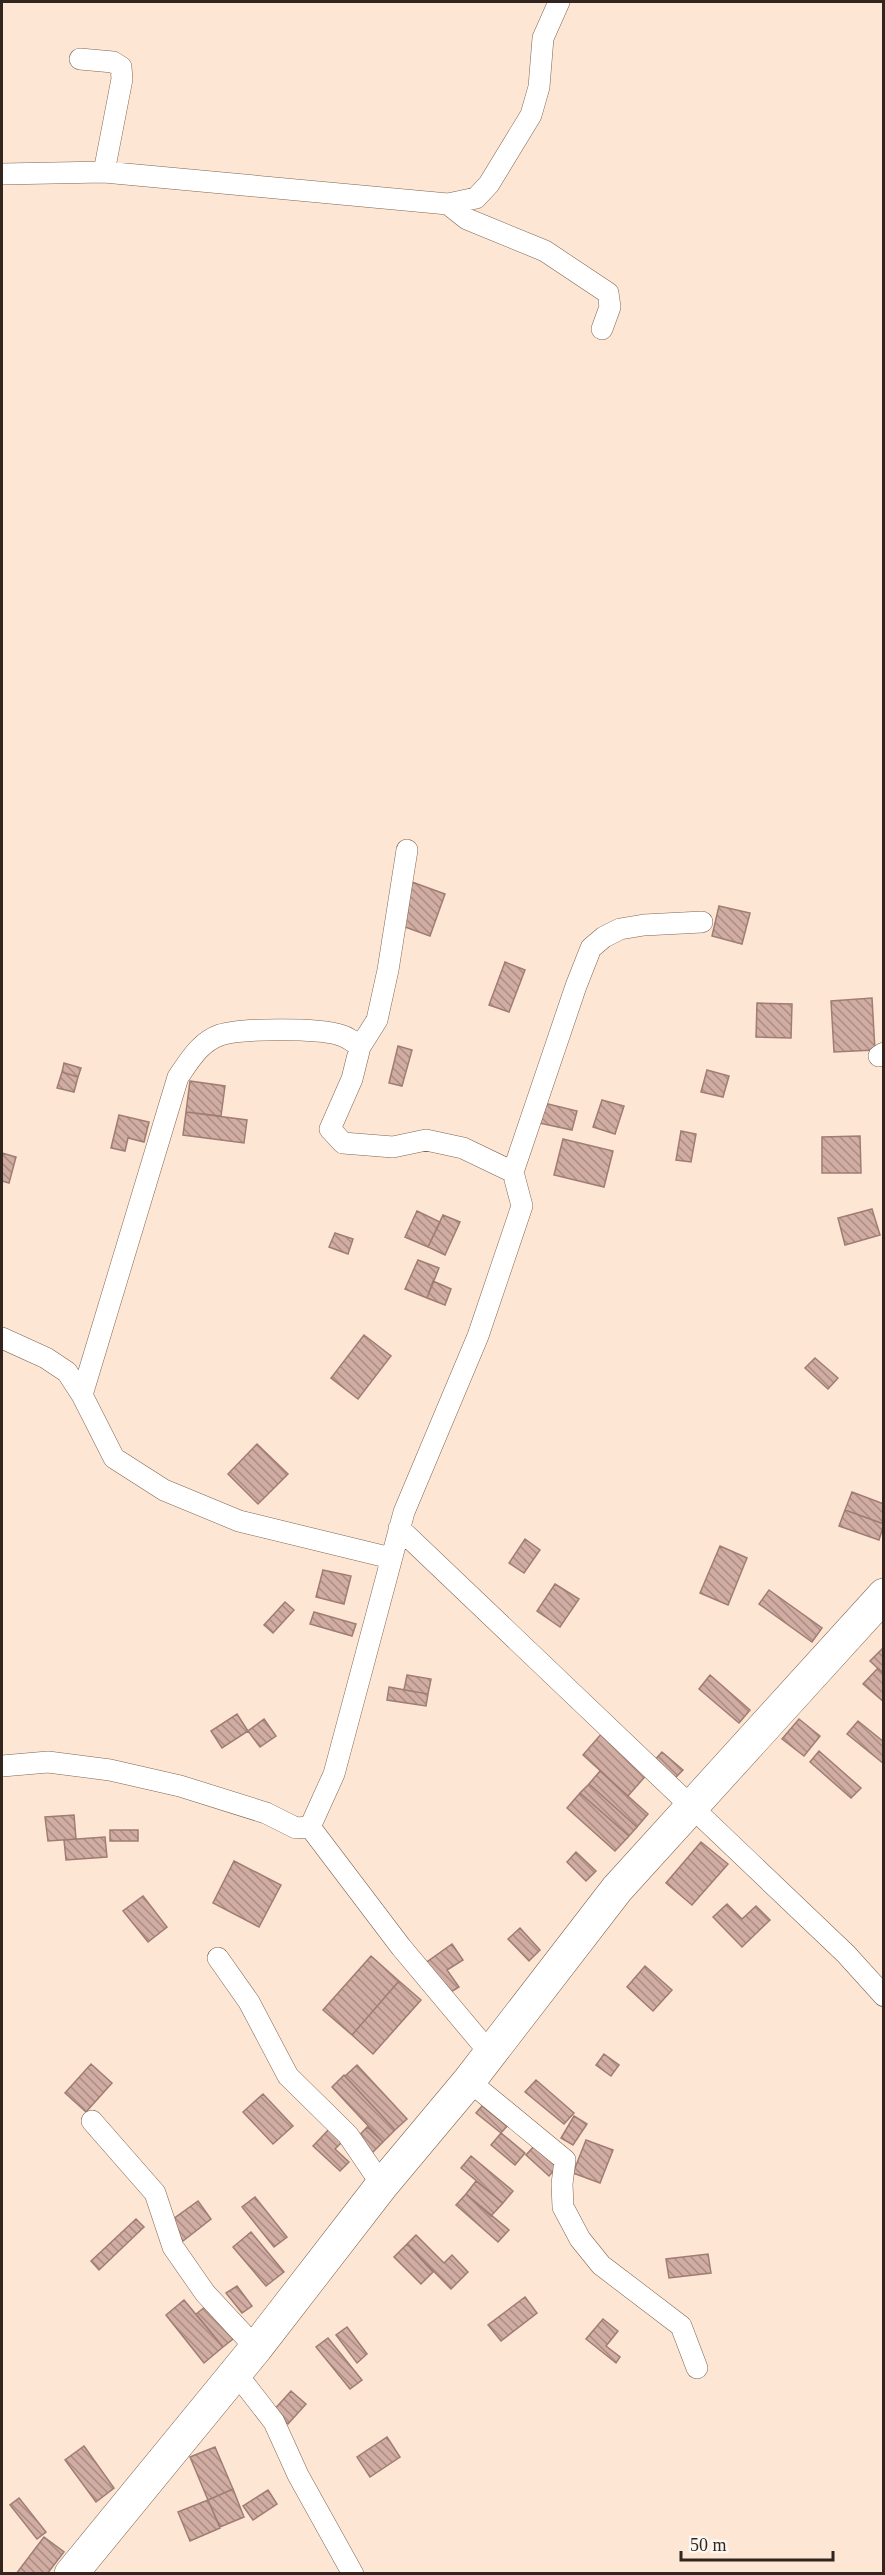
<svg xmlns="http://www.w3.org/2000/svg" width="885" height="2575" viewBox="0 0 885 2575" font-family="Georgia,serif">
<defs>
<pattern id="building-back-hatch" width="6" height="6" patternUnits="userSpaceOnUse" patternTransform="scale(1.5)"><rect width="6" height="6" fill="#d1aca2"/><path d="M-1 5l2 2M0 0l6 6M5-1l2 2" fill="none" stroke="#aa8c83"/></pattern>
</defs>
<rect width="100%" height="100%" fill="#fee6d4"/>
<path fill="url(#building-back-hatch)" stroke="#9f7d73" stroke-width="1.5" d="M412 882 445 894 430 936 397 924Z
M719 906 750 913 742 944 712 936Z
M505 962 525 970 509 1012 489 1005Z
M872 998 875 1050 834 1052 831 1001Z
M757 1003 792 1004 791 1038 756 1037Z
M398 1046 412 1050 402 1086 389 1083Z
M64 1063 81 1068 78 1077 62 1072Z
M707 1070 729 1076 723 1097 701 1092Z
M62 1072 78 1077 74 1092 57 1088Z
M190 1081 225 1086 221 1116 186 1112Z
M602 1100 624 1106 615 1134 593 1127Z
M544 1103 577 1111 572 1130 539 1123Z
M186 1112 247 1120 244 1143 183 1135Z
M119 1115 149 1122 144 1142 128 1138 125 1151 111 1148Z
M681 1131 696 1134 691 1162 676 1160Z
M860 1136 861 1173H822V1137Z
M563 1139 613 1151 604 1187 554 1175Z
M2 1153 16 1157 9 1183 2 1181Z
M872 1209 880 1235 845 1245 838 1218Z
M417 1211 440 1222 428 1247 405 1237Z
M443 1215 460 1222 445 1255 428 1247Z
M335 1233 353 1239 348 1254 329 1247Z
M418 1260 439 1268 427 1298 405 1289Z
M433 1281 451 1289 445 1305 427 1298Z
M364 1335 391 1356 358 1399 331 1378Z
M815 1358 838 1378 828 1389 805 1368Z
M257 1444 288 1474 258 1504 228 1474Z
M852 1492 884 1504V1524L845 1510Z
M845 1510 884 1524 879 1540 839 1526Z
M525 1539 540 1550 524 1573 509 1563Z
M720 1546 747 1558 728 1605 700 1593Z
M323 1570 351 1576 344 1604 316 1597Z
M555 1584 579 1599 560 1627 537 1611Z
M769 1590 822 1628 812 1642 759 1604Z
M285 1602 294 1610 273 1633 264 1625Z
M314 1612 356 1624 352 1636 310 1624Z
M884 1647V1674L870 1661Z
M878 1668 884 1674V1702L863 1684Z
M407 1675 431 1679 428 1694 404 1690Z
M710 1675 750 1710 739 1723 699 1689Z
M389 1687 428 1694 426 1706 387 1700Z
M237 1714 248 1731 222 1748 211 1731Z
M264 1719 276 1736 260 1747 248 1731Z
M799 1719 820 1736 804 1756 782 1739Z
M858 1721 884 1742V1764L847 1734Z
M603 1732 649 1772 628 1796 583 1755Z
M819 1751 861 1788 851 1798 810 1762Z
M662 1752 683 1770 673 1780 653 1762Z
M600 1771 648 1814 637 1827 589 1784Z
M589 1784 637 1827 629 1836 580 1793Z
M580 1793 629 1836 615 1851 567 1808Z
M74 1815 76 1839 48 1841 45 1817Z
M110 1830H138V1841H110Z
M105 1837 107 1857 66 1860 64 1840Z
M701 1842 728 1864 692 1905 666 1883Z
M576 1852 596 1871 586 1881 567 1862Z
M234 1861 281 1885 259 1927 213 1903Z
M143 1896 167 1927 148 1942 123 1911Z
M727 1904 742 1919 756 1906 770 1920 742 1947 713 1917Z
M520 1928 540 1950 529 1961 508 1939Z
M452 1944 463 1960 447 1970 459 1987 446 1995 424 1964Z
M371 1956 399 1981 352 2035 323 2010Z
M645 1966 672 1990 653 2011 627 1987Z
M399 1981 421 2000 373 2054 352 2035Z
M604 2054 619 2065 611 2076 596 2065Z
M91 2064 112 2083 86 2112 65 2093Z
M357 2065 407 2119 395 2130 345 2076Z
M344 2075 395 2130 383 2142 332 2087Z
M536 2080 574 2113 564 2124 525 2092Z
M263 2094 293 2126 273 2144 243 2112Z
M482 2106 507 2126 501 2133 476 2113Z
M574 2116 587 2124 573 2145 561 2138Z
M333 2125 346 2138 335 2149 349 2162 340 2171 313 2146Z
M367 2127 383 2142 371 2154 356 2139Z
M501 2133 525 2153 515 2165 491 2145Z
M586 2140 613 2150 600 2183 573 2173Z
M535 2145 558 2166 549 2176 526 2155Z
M471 2156 513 2191 503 2203 461 2168Z
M476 2181 503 2203 491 2216 466 2194Z
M466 2194 509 2230 498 2242 456 2205Z
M255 2197 287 2237 274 2247 242 2207Z
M198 2201 211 2219 183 2241 169 2222Z
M136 2219 144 2227 99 2270 91 2261Z
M251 2232 284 2272 266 2286 233 2247Z
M416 2235 444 2263 452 2255 468 2272 451 2289 407 2244Z
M407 2244 433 2272 421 2284 394 2257Z
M708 2254 711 2273 669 2278 666 2259Z
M237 2286 252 2306 242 2313 226 2293Z
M525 2297 537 2313 501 2341 488 2325Z
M184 2300 223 2347 204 2363 166 2315Z
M210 2303 237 2336 223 2347 196 2314Z
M603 2319 618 2331 606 2346 620 2357 616 2363 586 2339Z
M347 2327 367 2354 357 2363 336 2335Z
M328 2338 362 2380 350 2389 316 2347Z
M291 2391 306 2404 288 2424 273 2411Z
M387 2437 400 2457 370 2477 357 2457Z
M84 2446 114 2488 96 2502 65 2460Z
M215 2447 233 2489 208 2500 190 2457Z
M233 2489 244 2517 220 2527 208 2500Z
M268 2490 277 2504 253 2520 243 2506Z
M19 2498 46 2532 37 2539 10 2505Z
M208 2500 220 2528 190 2541 178 2512Z
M44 2537 64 2552 47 2574H16Z"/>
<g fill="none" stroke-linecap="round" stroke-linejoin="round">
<defs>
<path id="minor" d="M80 59 113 62 121 67 122 79 104 172
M2 174 104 172 448 204 476 198 489 184 531 115 539 87 543 38 559 2
M448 204 467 219 545 251 608 293 610 307 602 329
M407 850 388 970 377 1020 360 1047 352 1079 330 1129 343 1143 393 1147 426 1140 463 1148 513 1172
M879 1056 884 1053
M2 1338 46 1358 67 1372 82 1395 114 1458 164 1490 239 1521 391 1558
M82 1395 178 1077C190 1060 200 1042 220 1035 241 1028 319 1028 340 1035 348 1037 354 1042 360 1047
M399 1528 846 1954 884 1996
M2 1766 48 1762 110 1770 180 1786 266 1813 296 1828 310 1827 334 1774 404 1512 478 1336 522 1206 513 1172 576 986 591 948 604 937 620 929 644 925 702 922
M310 1827 401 1947 489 2052
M218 1958 249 2002 288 2076 348 2135 382 2185
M469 2081 565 2160 562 2184 563 2207 580 2239 601 2265 681 2326 697 2368
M92 2121 155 2193 173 2247 205 2293 256 2348
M236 2373 274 2422 298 2475 353 2574"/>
<path id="primary" d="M71 2574 256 2348 382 2185 469 2081 617 1889 884 1595"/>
</defs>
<use href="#minor" stroke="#7f6551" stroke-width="22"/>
<use href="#primary" stroke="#7f6551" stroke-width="34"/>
<use href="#minor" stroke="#fff" stroke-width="21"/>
<use href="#primary" stroke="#fff" stroke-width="33"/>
</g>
<rect width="885" height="2575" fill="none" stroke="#31251d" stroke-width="6"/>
<path d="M681 2551v9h152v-9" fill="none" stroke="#31251d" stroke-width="3"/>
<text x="690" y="2551" font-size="18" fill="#31251d" stroke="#fdf7f2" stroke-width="4.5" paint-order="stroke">50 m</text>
</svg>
